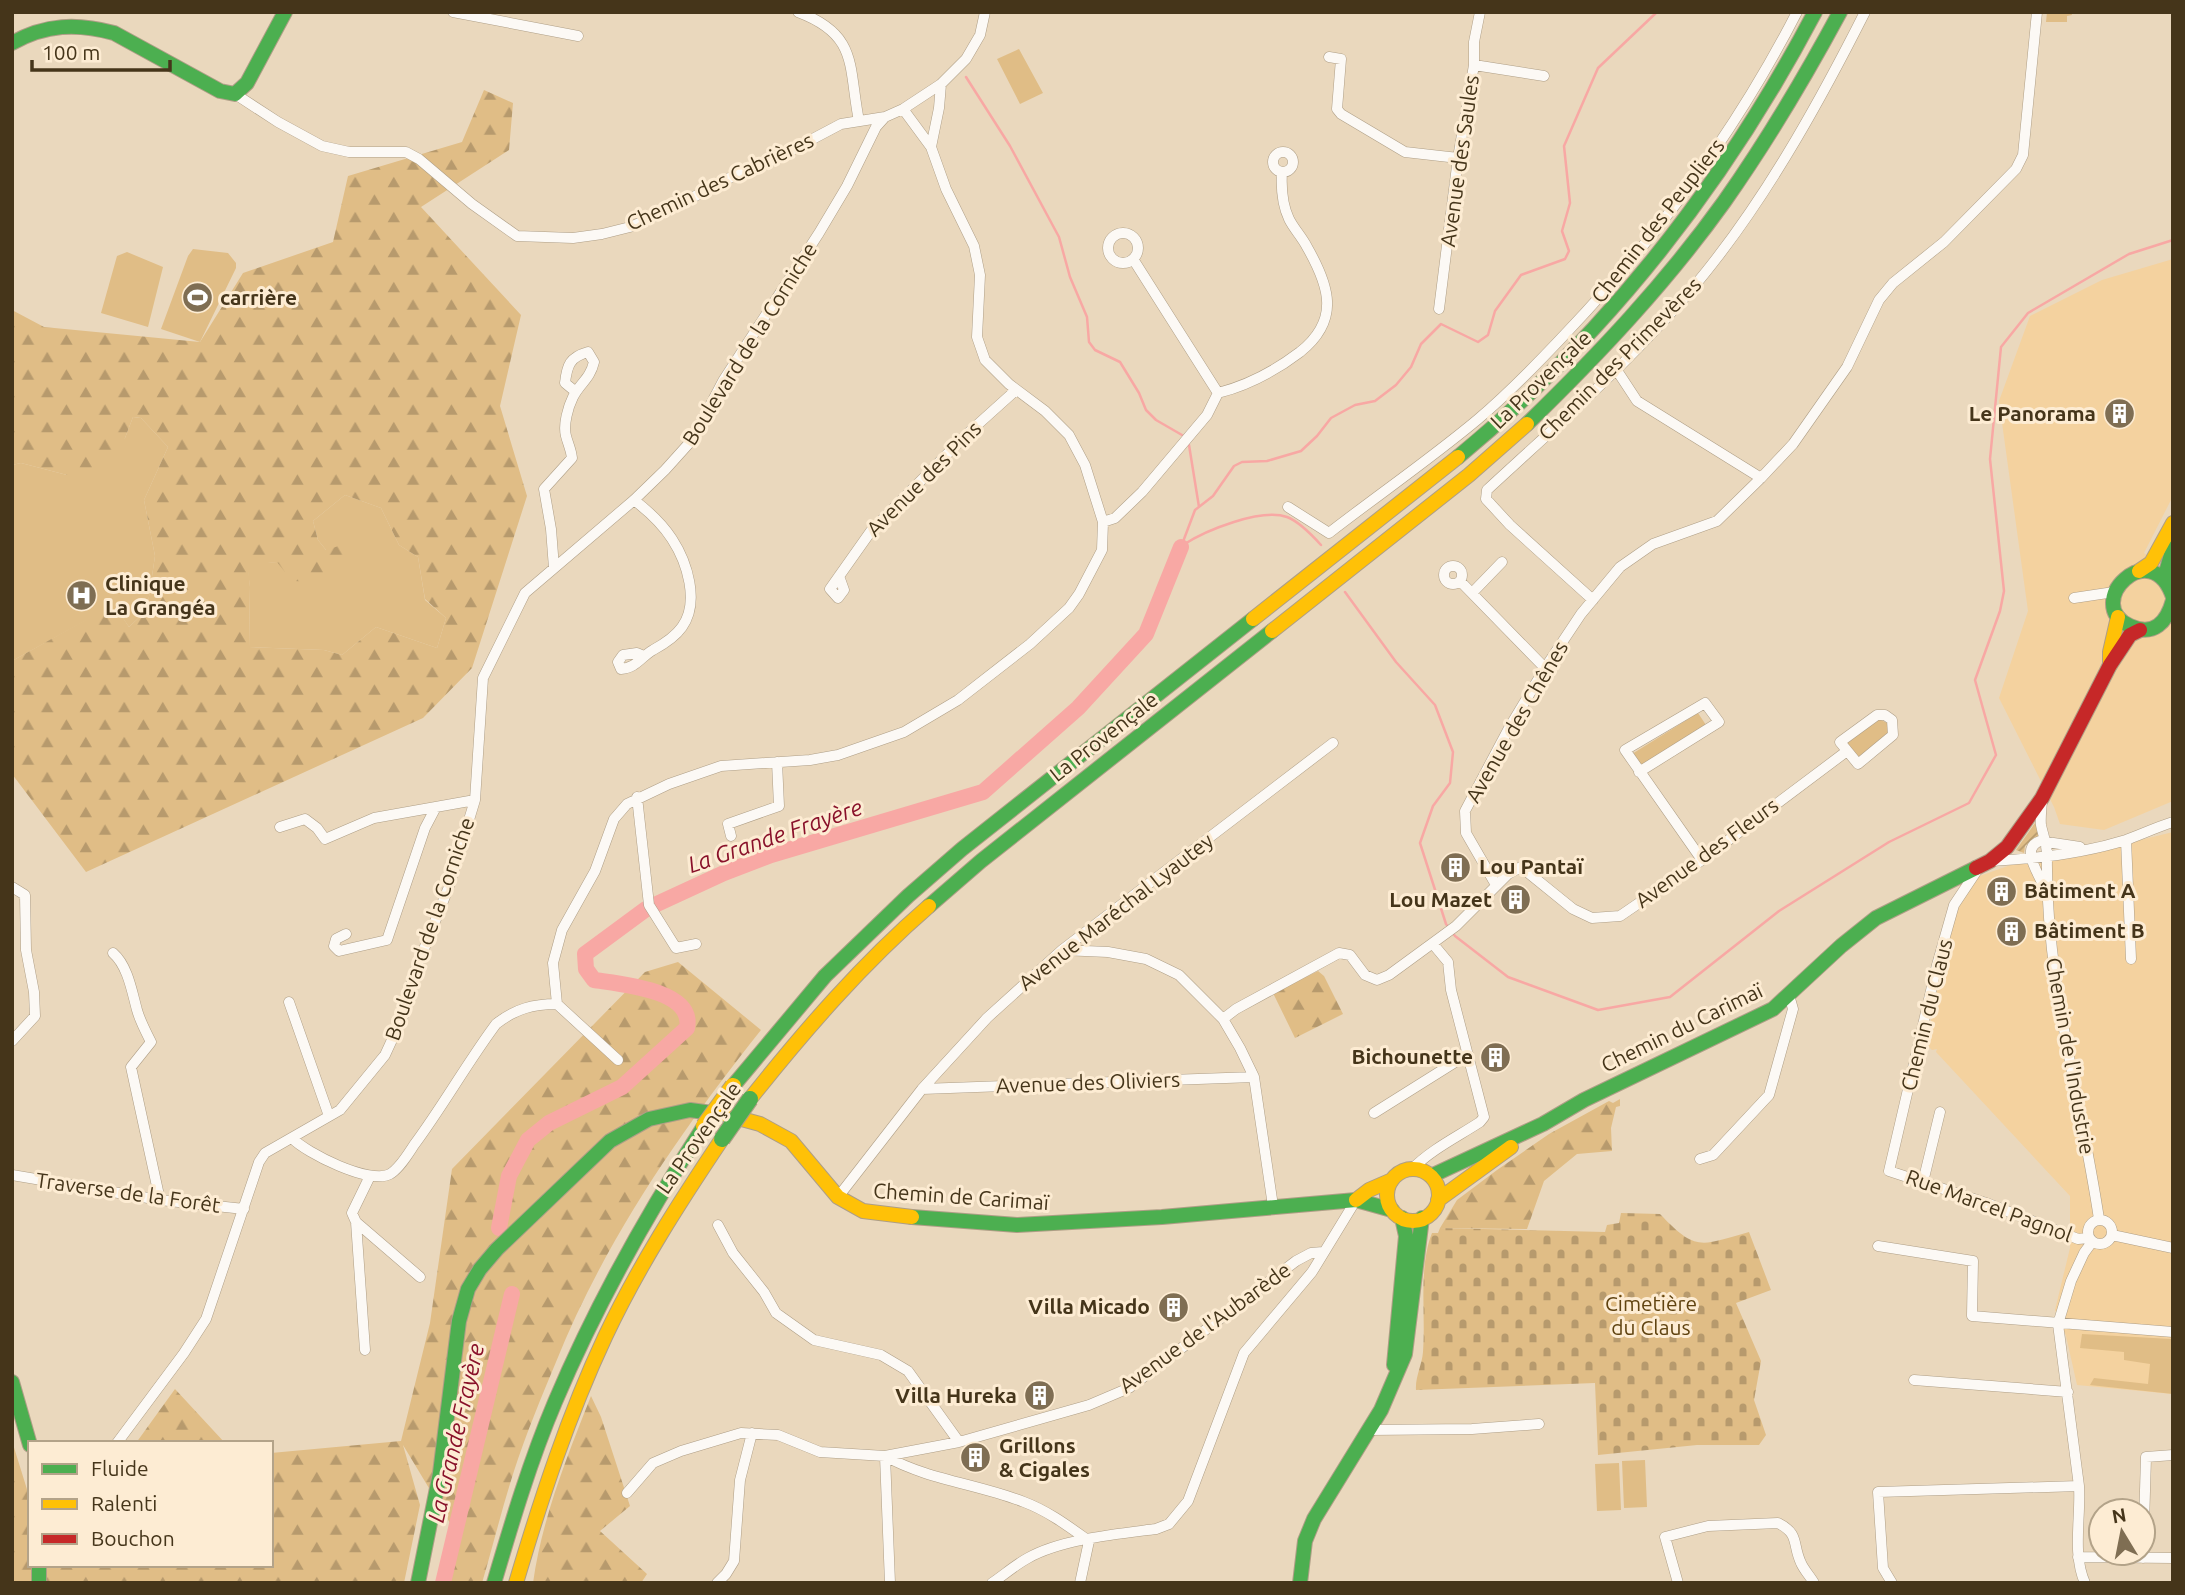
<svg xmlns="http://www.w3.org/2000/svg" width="2185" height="1595" viewBox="0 0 2185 1595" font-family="Ubuntu,sans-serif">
<defs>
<pattern id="forest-firs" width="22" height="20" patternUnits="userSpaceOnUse" patternTransform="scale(1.75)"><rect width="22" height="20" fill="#e0bd86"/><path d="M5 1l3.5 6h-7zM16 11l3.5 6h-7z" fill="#b79a6d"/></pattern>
<pattern id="cemetery-stones" width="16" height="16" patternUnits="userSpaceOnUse" patternTransform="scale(1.75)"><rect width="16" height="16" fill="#e0bd86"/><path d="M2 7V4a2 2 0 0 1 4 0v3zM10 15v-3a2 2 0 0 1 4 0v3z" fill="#b79a6d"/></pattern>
<pattern id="garden-furrows" width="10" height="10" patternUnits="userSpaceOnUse" patternTransform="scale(1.75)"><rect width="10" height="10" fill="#e0bd86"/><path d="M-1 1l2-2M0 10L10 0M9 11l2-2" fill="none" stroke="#b79a6d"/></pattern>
</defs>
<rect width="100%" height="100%" fill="#ead8bd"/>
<path fill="#f4d29f" d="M2173 259V496L2144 553 2173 577V801L2104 830 2060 824 2054 807 1999 698 2028 611 1999 401 2030 316 2102 280Z
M2173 832V1394L2077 1385 2066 1336 2055 1310 2070 1248V1196L1936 1052 1937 1049 1932 1050 1926 1044 1949 933 1956 914 1960 883 2019 862 2063 859Z"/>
<path fill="#e0bd86" d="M2047 12H2071L2072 15 2067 16V22H2046Z
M1019 49 1043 93 1020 104 997 59Z
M193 249 228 253 236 263V268L200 342 161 329 188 256Z
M127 252 163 267 148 327 101 313 117 256Z
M133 417 141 418 168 447 144 500 155 556 147 610 129 627 114 605 12 661V465L21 463 67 475 125 438Z
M345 495 381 508 399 545 418 557 425 600 446 618 437 648 376 627 342 655 324 650 249 647 250 587 247 564 277 562 326 550 318 540 313 521Z
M1698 713 1706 725 1640 766 1632 754Z
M1879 719 1889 724 1890 731 1858 759 1846 742Z
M2082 1334 2171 1339 2173 1341V1394L2090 1385 2094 1378 2148 1384 2150 1364 2124 1360V1352L2080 1348Z
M1645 1460 1647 1507 1624 1508 1622 1461Z
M1619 1463 1621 1510 1597 1511 1595 1464Z"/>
<path fill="url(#forest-firs)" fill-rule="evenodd" d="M484 90 513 103 509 150 421 207 521 315 500 406 527 496 472 668 423 718 86 872 12 774V661L114 604 129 627 147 610 155 556 144 500 168 447 141 418 133 417 125 438 102 474 67 475 21 463 12 465V310L44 327 200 342 243 273 333 242 348 176 462 142ZM345 495 381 508 399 545 418 557 425 599 446 618 437 648 376 627 342 655 324 650 249 647 250 587 248 565 277 562 292 581 320 582 356 557 348 543 326 550 318 540 313 521Z
M678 962 761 1030C680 1132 605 1240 556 1362 541 1398 526 1434 514 1471 502 1508 493 1546 482 1583H449L459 1538 403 1445 420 1505 404 1583H12V1441L30 1499V1565H271V1453L401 1441 430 1323 452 1169 645 972Z
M1318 971 1324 976 1343 1014 1295 1038 1273 993Z
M1620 1099V1106L1616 1107 1611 1128 1612 1151 1577 1154 1544 1181 1527 1229 1440 1228 1457 1200 1497 1170 1549 1134 1609 1101 1613 1103Z
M175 1389 225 1443H136Z
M591 1396 601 1417 630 1506 600 1531 647 1574 641 1583H533C542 1518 567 1457 591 1396Z"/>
<path fill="url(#cemetery-stones)" d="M1621 1213 1660 1214C1697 1253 1701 1245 1749 1232L1771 1290 1736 1303 1761 1361 1754 1400 1766 1435 1759 1445H1697L1598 1455 1595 1383 1416 1390C1415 1377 1422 1365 1423 1352 1426 1314 1418 1269 1432 1233H1438L1440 1228 1605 1232 1607 1225 1619 1223Z"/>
<path fill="url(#garden-furrows)" d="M2035 823 2041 838 2035 837 2025 846 2024 853 2016 850Z"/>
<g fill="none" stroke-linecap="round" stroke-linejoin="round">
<path stroke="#f8a8a4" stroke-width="2.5" d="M966 77 1010 146 1059 237 1070 277 1087 317 1089 342 1095 350 1120 362 1139 393 1146 410 1156 420 1182 435
M1189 445 1199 507
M1183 545C1206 530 1261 508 1287 517 1300 522 1312 535 1321 545
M1181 547 1195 510 1213 496 1234 466 1242 462 1267 461 1301 451 1317 436 1331 418 1355 405 1375 401 1396 385 1411 367 1421 344 1441 324 1478 342 1488 335 1495 311 1521 275 1565 259 1569 251 1562 231 1570 203 1564 146 1598 68 1657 12
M1345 592 1396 662 1435 705 1453 752 1450 783 1433 806 1420 843 1446 924 1455 936 1508 977 1598 1010 1670 997 1779 911 1889 842 1969 803 1996 755 1975 680 2000 611 2004 591 1990 459 2001 347 2028 313 2129 254 2173 240"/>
<path stroke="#f8a8a4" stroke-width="16" d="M499 1228 509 1176 528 1140 549 1123 622 1087 687 1028C695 990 620 984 594 980L586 969 585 954 646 909 724 873 771 855 983 792 1078 708 1146 634 1181 547
M443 1583 512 1294"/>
<defs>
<path id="street" d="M453 12 578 36
M798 12C859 35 848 66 859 121
M1329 57 1341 59 1337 109 1341 114 1405 152 1458 158
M1474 65 1544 76
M235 94 278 122 322 146 349 152H406L419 159 472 204 517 236 573 238 602 234 630 227 667 211 737 174 771 161 841 124 885 117 903 109 941 84 966 59 980 35 985 12
M931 147 939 108 941 84
M1273 162a10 10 0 1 1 20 0a10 10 0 1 1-20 0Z
M1108 248a15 15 0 1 1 30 0a15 15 0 1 1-30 0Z
M1133 259 1218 393
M1439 309 1458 158 1474 65V42L1480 12
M1616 369 1637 401 1761 478
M634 500C647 510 663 525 672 539 687 562 700 602 682 627 675 637 664 644 653 650 641 657 636 668 621 669L618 662 623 655 637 653 644 656
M1288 507 1329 533C1378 495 1429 460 1477 420 1509 393 1539 362 1568 331 1658 236 1737 129 1797 12
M1103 522 1115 518 1142 492 1207 415 1218 393C1249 385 1275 371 1300 352 1340 320 1330 287 1307 247 1302 237 1294 229 1289 219 1282 204 1281 188 1282 172
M1444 575a9 9 0 1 1 18 0a9 9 0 1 1-18 0Z
M554 568 551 529 544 489 572 458C571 449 568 444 566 436 563 425 568 407 573 397 580 383 590 379 594 362L588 352C570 357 567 365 565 383L576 392
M839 576 844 590 838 598 830 589 871 531 966 435 1016 390
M1460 581 1545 668
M1473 592 1502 562
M2074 598 2114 592
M1593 600 1510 525 1486 499 1487 490C1566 417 1650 345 1716 259 1774 184 1822 97 1865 12
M1877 715H1885L1892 720 1893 735 1858 764 1840 742Z
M1639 772 1719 722 1705 703 1625 750 1702 860
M637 797 649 905 676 948 696 944
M2042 798C2042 806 2040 817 2041 825 2043 835 2047 844 2047 856 2045 979 2081 1098 2099 1219
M280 827 305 819 317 828 325 839 374 818 475 800
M731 836 728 824 779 806 777 762
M2126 840 2131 959
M1991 861C2035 859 2084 853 2126 840 2142 834 2157 827 2173 822
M1980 866 1954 905 1937 965 1889 1171 1989 1204 2078 1239 2089 1238
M1496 885 1466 833 1465 811 1509 728 1545 668 1581 614 1620 567 1653 544 1717 521 1761 478 1793 444 1847 367 1879 300 1893 283 1944 242 2016 169 2023 155 2037 12
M2043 885C2038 872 2020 848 2040 841L2080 847
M12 887 25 895 26 950 34 992 35 1016 12 1041
M346 934 336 939 334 946 339 951 387 940 425 828 435 809
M1062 950 1108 952 1146 959 1179 975 1223 1019 1240 1048 1254 1077 1273 1206
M113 953C128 966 132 992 137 1010 140 1021 146 1032 151 1042L131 1067 160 1200
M289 1002 329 1116
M557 1004 553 963 562 930 595 871 614 819 627 804 669 784 721 766 810 760 838 755 904 732 958 700 1030 644 1069 608 1079 594 1102 550 1103 522 1085 465 1069 435 1045 411 1009 384 985 360 977 337 980 275 974 246 946 189 931 147 903 109
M557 1004 618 1060
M1223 1019 1236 1009 1339 953 1350 955 1365 975 1377 980 1389 975 1456 926 1508 874 1521 867 1573 909 1592 918 1620 916 1702 860 1847 751
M922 1089 1254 1077
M1374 1113 1468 1054
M292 1138C306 1153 370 1185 390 1174 400 1168 408 1154 414 1145 443 1106 467 1063 496 1024 515 1009 533 1004 557 1004
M1700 1159 1713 1155 1769 1095 1793 1009 1789 995
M1412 1169C1432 1149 1457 1137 1480 1122L1484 1117 1451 990 1448 962 1433 944
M12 1175 160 1200 244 1209
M1923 1182 1940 1112
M838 1197 922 1089 987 1018 1062 950 1333 743
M2088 1232a12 12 0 1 1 24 0a12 12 0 1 1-24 0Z
M356 1222 420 1277
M718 1225 733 1253 764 1292 776 1313 814 1340 881 1355 908 1371 959 1442
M2112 1235 2173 1248
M1878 1246 1973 1261 1972 1316 2173 1332
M365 1350 356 1222 352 1213 370 1176
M1914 1380 2068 1392
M1369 1430 1472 1429 1539 1424
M117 1443 184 1353 206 1319 259 1162 265 1153 340 1110 385 1055 403 1016 414 974 448 889 475 800 483 678 525 593 634 500 665 470 692 440 723 381 819 233 847 186 876 127 885 117
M885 1456C928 1480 978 1484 1024 1502 1048 1511 1068 1526 1089 1541L1080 1583
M885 1456 890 1583
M627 1493 653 1463 681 1451 741 1433 778 1435 820 1452 885 1456 959 1442 1089 1405 1129 1388 1296 1261 1311 1253 1323 1252
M2078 1557 2173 1558
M2143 1558 2146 1457 2173 1455
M717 1583 726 1574 734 1561 740 1480 752 1433
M992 1583C1004 1575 1015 1565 1028 1558 1062 1539 1117 1534 1156 1529L1169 1524 1188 1501 1244 1353 1312 1272 1356 1200
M1678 1583 1665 1537 1708 1526 1778 1523C1800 1534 1792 1544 1801 1563 1804 1570 1810 1576 1814 1583
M1892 1583 1883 1568 1878 1492 2079 1486
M2085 1583C2072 1554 2081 1517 2079 1486L2058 1324 2071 1281 2084 1253 2092 1242"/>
<path id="fast" d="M12 43C46 24 77 23 114 33L220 91 235 94 247 83 285 12
M1527 424C1598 355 1666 283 1724 202 1767 141 1805 77 1840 12
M1458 457C1607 334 1725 183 1815 12
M2164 579 2173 548
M2173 597C2151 533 2081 604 2130 626 2154 637 2167 622 2173 600
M929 906 981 861 1272 631
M733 1086 825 976 908 896 962 849 1253 619
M1431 1176 1543 1124 1584 1100 1773 1009 1841 946 1876 918 1976 868
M912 1217 1017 1225 1162 1217 1356 1200 1392 1210
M1394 1365 1406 1236 1402 1218
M12 1382 30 1445
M39 1565V1583
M418 1583 440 1473 459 1321 468 1289 480 1269 497 1249 610 1141 649 1119 690 1110 727 1115
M494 1583C512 1522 530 1461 555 1402 596 1305 647 1214 704 1126
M1300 1583 1305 1541 1314 1519 1381 1410 1405 1354 1422 1218"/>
<path id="slow" d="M2139 571 2151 563 2173 523
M1253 619 1458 457
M1272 631 1469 475 1527 424
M2110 665V652L2118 617
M750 1099C805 1030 862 964 929 906
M727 1115 760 1124 791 1141 838 1197 863 1211 912 1217
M1387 1195a26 26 0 1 1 52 0a26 26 0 1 1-52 0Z
M1356 1200 1369 1190 1392 1180
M1438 1200 1511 1147
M516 1583C541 1499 568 1416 605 1337 638 1267 679 1203 722 1139"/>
<path id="jam" d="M1976 868 1990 861 2007 847 2042 798 2110 665 2130 635 2140 630"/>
</defs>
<use href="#street" stroke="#ae9e86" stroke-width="11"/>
<use href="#fast" stroke="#ae9e86" stroke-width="16"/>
<use href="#slow" stroke="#ae9e86" stroke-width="16"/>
<use href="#jam" stroke="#ae9e86" stroke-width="16"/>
<use href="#street" stroke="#fcf9f5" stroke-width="10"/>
<use href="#fast" stroke="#4caf50" stroke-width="14"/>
<use href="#slow" stroke="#ffc107" stroke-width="14"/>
<use href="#jam" stroke="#c62828" stroke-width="14"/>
<defs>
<path id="fast-bridge" d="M722 1139 750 1099"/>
<path id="slow-bridge" d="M704 1126 733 1086"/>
</defs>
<use href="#fast-bridge" stroke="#ae9e86" stroke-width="18" stroke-linecap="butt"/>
<use href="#slow-bridge" stroke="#ae9e86" stroke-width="18" stroke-linecap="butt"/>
<use href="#fast-bridge" stroke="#4caf50" stroke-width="16"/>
<use href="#slow-bridge" stroke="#ffc107" stroke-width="16"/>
</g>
<defs>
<symbol id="stadium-disc" viewBox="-11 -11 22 22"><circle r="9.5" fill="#7f6e53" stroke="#fdecd3"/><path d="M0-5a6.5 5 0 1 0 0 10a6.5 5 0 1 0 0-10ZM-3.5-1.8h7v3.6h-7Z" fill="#fff"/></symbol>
<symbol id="building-disc" viewBox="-11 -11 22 22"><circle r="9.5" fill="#7f6e53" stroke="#fdecd3"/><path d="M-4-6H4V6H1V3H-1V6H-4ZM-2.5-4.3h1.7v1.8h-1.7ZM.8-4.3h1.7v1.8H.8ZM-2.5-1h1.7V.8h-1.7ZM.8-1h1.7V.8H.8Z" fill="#fff"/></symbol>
<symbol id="hospital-disc" viewBox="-11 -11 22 22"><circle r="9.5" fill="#7f6e53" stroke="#fdecd3"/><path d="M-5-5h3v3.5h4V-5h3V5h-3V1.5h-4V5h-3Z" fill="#fff"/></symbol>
</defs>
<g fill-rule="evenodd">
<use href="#stadium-disc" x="180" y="280" width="35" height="35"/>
<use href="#building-disc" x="2102" y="396" width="35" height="35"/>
<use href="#hospital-disc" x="64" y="578" width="35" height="35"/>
<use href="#building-disc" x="1438" y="850" width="35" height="35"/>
<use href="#building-disc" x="1984" y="874" width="35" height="35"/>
<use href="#building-disc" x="1498" y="882" width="35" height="35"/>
<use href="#building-disc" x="1994" y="914" width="35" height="35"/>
<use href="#building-disc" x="1478" y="1040" width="35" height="35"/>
<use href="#building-disc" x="1156" y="1290" width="35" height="35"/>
<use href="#building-disc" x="1022" y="1378" width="35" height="35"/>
<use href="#building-disc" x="958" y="1440" width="35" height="35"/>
</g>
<g text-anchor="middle" stroke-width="6" stroke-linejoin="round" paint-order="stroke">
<g font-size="21" fill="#45351a" stroke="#fdecd3">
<text transform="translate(1460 161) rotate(-82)" y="7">Avenue des Saules</text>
<text transform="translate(720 182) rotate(-25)" y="7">Chemin des Cabrières</text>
<text transform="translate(1658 221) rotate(-52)" y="7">Chemin des Peupliers</text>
<text transform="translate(750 344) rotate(-58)" y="7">Boulevard de la Corniche</text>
<text transform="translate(1620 359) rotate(-45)" y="7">Chemin des Primevères</text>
<text transform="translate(1541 380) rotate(-44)" y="7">La Provençale</text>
<text transform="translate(924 479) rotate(-45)" y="7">Avenue des Pins</text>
<text transform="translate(1517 722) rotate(-60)" y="7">Avenue des Chênes</text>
<text transform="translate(1104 737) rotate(-38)" y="7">La Provençale</text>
<text transform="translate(1707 853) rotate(-36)" y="7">Avenue des Fleurs</text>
<text transform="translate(1116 912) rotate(-38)" y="7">Avenue Maréchal Lyautey</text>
<text transform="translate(430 929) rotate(-71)" y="7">Boulevard de la Corniche</text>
<text transform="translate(1927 1015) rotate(-76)" y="7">Chemin du Claus</text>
<text transform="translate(1682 1028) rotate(-26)" y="7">Chemin du Carimaï</text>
<text transform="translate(2070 1056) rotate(80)" y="7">Chemin de l'Industrie</text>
<text transform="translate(1088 1083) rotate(-2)" y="7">Avenue des Oliviers</text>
<text transform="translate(699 1138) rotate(-55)" y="7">La Provençale</text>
<text transform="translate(128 1193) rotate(8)" y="7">Traverse de la Forêt</text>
<text transform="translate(961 1197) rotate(4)" y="7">Chemin de Carimaï</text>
<text transform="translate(1989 1206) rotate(20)" y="7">Rue Marcel Pagnol</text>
<text transform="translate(1205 1328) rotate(-36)" y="7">Avenue de l'Aubarède</text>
</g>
<g font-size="21" font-weight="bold" fill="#45351a" stroke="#fdecd3" text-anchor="start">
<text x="220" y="305">carrière</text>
<text x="2096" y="421" text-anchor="end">Le Panorama</text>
<text x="105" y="591">Clinique<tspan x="105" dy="24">La Grangéa</tspan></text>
<text x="1479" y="874">Lou Pantaï</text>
<text x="2024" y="898">Bâtiment A</text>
<text x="1492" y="907" text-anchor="end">Lou Mazet</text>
<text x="2034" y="938">Bâtiment B</text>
<text x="1473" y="1064" text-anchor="end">Bichounette</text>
<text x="1150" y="1314" text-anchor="end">Villa Micado</text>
<text x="1017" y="1403" text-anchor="end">Villa Hureka</text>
<text x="999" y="1453">Grillons<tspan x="999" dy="24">&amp; Cigales</tspan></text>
</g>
<g font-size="21" fill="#604310" stroke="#fdecd3">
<text x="1651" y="1311">Cimetière<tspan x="1651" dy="24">du Claus</tspan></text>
</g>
<g font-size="23" font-style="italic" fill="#89112a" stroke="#fdecd3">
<text transform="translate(775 836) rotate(-19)" y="8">La Grande Frayère</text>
<text transform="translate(456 1433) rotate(-77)" y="8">La Grande Frayère</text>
</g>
</g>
<rect width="2185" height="1595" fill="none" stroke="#45351a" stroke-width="28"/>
<rect x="28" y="1441" width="245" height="126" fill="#fdecd3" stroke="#b3a389" stroke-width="2"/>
<rect x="42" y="1464" width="35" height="10" fill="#4caf50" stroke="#b3a389" stroke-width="2"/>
<text x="91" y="1476" font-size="21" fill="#45351a">Fluide</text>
<rect x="42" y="1499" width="35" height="10" fill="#ffc107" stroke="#b3a389" stroke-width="2"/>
<text x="91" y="1511" font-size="21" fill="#45351a">Ralenti</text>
<rect x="42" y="1534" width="35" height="10" fill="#c62828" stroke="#b3a389" stroke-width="2"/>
<text x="91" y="1546" font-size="21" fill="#45351a">Bouchon</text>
<g transform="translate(2122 1532) rotate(350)"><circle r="33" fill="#fdecd3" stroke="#b3a389" stroke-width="2"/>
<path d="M0-5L12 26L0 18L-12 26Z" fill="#7f6e53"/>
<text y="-10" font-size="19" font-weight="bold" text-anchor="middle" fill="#45351a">N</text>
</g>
<path d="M32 60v10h138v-10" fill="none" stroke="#45351a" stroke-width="3.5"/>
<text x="42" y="60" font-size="21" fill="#45351a" stroke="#fdecd3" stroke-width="5" paint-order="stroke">100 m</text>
</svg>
